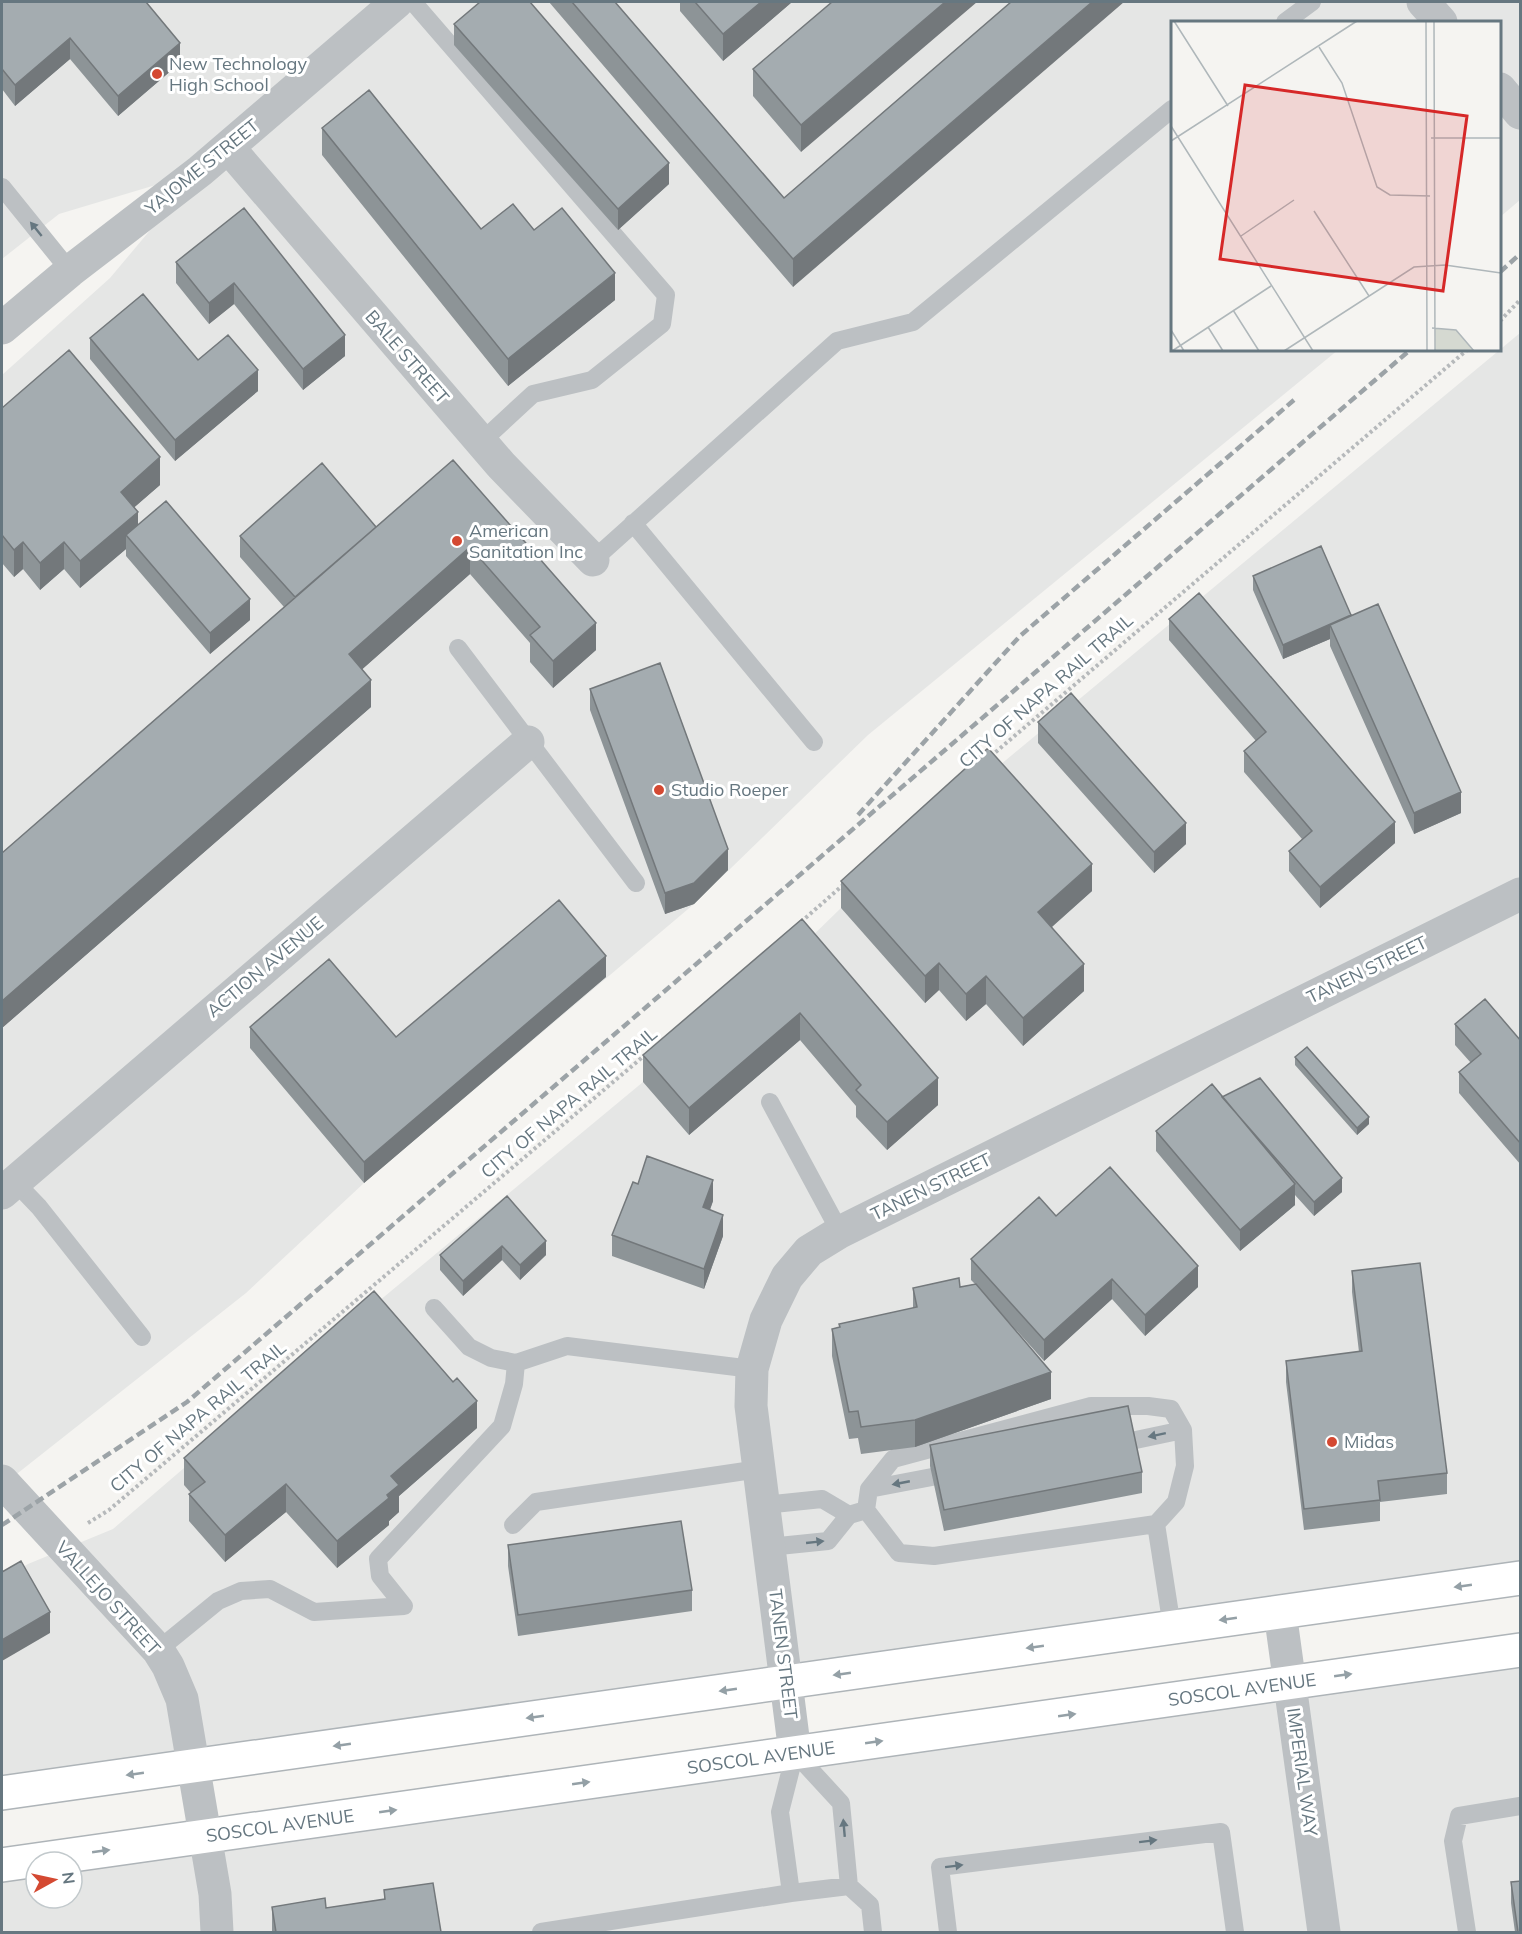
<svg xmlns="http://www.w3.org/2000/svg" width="1522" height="1934" viewBox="0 0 1522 1934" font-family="Mulish,sans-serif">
<rect width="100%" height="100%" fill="#f5f4f1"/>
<path fill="#e5e6e5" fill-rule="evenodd" d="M2 2H1520V200L1500 217V22H1172V350H1338L868 735 694 904 364 1183 246 1293 4 1484 2 1481V375L110 278 199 172 59 214 2 259Z
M1520 333V1578L2 1793V1580L28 1564 113 1529 367 1311 643 1082 802 946 841 908 988 775Z
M1520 1650V1932H2V1865ZM36 1862H72V1898H36Z"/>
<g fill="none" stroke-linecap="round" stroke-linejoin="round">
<defs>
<path id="secondary" d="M2 1793 1520 1578
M2 1865 1520 1650"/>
</defs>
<use href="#secondary" stroke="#aeb4b8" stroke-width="36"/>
<path stroke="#b6b9bb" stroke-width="4" stroke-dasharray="3 3" stroke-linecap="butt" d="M1500 321 1520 300
M991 756 1467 350
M801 922 843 885
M88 1523 109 1510 645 1055"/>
<path stroke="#bcc0c3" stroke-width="18" d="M413 2 666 295 662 324 592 380 533 394 481 442
M1285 22 1312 2
M2 187 70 271
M633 523 814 742
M593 560 837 341 913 322 1172 109
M458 648 636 883
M770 1102 840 1232
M15 1182 39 1207 142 1337
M434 1308 469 1347 491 1358 516 1363 567 1346 752 1369
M1091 1406H1148L1171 1409 1183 1430 1185 1466 1176 1502 1156 1524 934 1556 899 1553 866 1510 869 1489 893 1459Z
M1131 1441 1183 1430
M869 1489 932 1477
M764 1505 822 1499 849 1515
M1156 1524 1172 1627
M513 1525 536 1502 759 1469
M769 1547 828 1541 849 1515 866 1510
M158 1650 218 1601 241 1591 270 1589 314 1612 404 1606 380 1576 378 1559 502 1426 514 1384 516 1363
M795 1753 841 1803 849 1886 870 1905 873 1932
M791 1893 780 1812 795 1753
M541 1932 791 1893 849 1886
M948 1932 940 1867 1221 1832 1235 1932
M1467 1932 1453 1841 1459 1816 1520 1806"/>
<path stroke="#bcc0c3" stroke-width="33" d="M1423 2 1441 22
M1500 89 1520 113
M228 147 501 465 593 560
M2 328 70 271 200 171 397 2
M2 1193 528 742
M2 1481 158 1650 168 1666 182 1699 215 1894 217 1932
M1280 1612 1324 1932
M795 1753 751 1406 752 1369 766 1320 787 1277 809 1251 840 1232 1520 894"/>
<use href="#secondary" stroke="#fff" stroke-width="33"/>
<path stroke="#9ca3a7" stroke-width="4.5" stroke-dasharray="9 4.5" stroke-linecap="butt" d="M1500 272 1520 254
M858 815 1020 636 1294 400
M2 1525 187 1402 1410 350"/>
</g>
<path fill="#8d9497" d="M2 2 180 63 118 116 70 59 15 106 2 89Z
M549 2H615L784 198 1011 2 793 287Z
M680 2H792L723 61 680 11Z
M832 2 801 152 753 96V69Z
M454 24 669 184 618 230 454 45Z
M322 128 481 229 534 230 615 300 508 386 322 155Z
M244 208 345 356 303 390 234 304 209 324 176 283V262Z
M90 338 198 360 258 391 175 461 90 359Z
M2 408 160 485 134 507 138 525 250 620 210 654 126 556V549L80 588 64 569 40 590 23 569 14 577 2 563Z
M453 460 596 650 553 688 530 662V643L470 574 362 669 371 707 2 1028V853L284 607 240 557V536L376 527Z
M1253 576 1351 616 1461 813 1414 834 1330 646V639L1283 659 1253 590Z
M1169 619 1395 843 1320 908 1289 871V851L1302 839 1244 772V751L1256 741 1169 640Z
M590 689 728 870 694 904 665 914 590 710Z
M1038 722 1186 844 1154 873 1038 743Z
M841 881 1092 891 1052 927 1084 991 1023 1046 986 1004 966 1021 939 990 925 1003 841 908Z
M802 919 938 1105 887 1150 856 1117V1106L800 1040 689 1135 643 1082V1055Z
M606 977 364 1183 250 1048V1027L396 1037Z
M1455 1024 1521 1041V1165L1459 1093V1072L1471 1063 1455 1045Z
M1295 1057 1369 1124 1357 1135 1295 1065Z
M1222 1097 1342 1192 1314 1216 1295 1195V1205L1240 1251 1156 1151V1131Z
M638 1184 713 1201 710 1210 723 1236 704 1289 612 1256V1235Z
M507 1196 546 1255 520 1280 502 1260 463 1296 440 1270V1255Z
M1056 1216 1198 1287 1145 1336 1112 1299 1044 1361 1000 1312 1051 1399 915 1447 861 1454 858 1438 849 1439 832 1356V1329L913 1308V1288L960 1287 975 1284 971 1280V1259Z
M1352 1271 1447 1473V1494L1380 1502V1521L1304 1530 1286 1382V1361L1359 1352 1352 1292Z
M477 1428 399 1496V1512L389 1521V1525L337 1568 286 1512 225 1562 189 1521V1494L191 1493 184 1485V1458Z
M930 1445 1142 1472V1493L944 1531 930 1466Z
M508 1545 692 1590V1611L518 1636 508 1566Z
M1511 1882 1521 1932H1515L1511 1903Z
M384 1890 441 1932H272V1907L326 1908 384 1899Z"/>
<path fill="#73787b" d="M761 2H792L723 61V34Z
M945 2H977L801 152V125Z
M1092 2H1124L793 287V259Z
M70 38V59L15 106V85Z
M180 43V63L118 116V96Z
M669 163V184L618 230V209Z
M615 273V300L508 386V359Z
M234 283V304L209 324V303Z
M345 335V356L303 390V369Z
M258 370V391L175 461V440Z
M160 457V485L121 519V492Z
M138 512V539L126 535V549L80 588V561Z
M23 542V569L14 577V550Z
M64 542V569L40 590V563Z
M470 547V574L349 681V654Z
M250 599V620L210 654V633Z
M1351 615V629L1330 625V639L1283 659V645Z
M596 623V650L553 688V661Z
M371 680V707L2 1028V1001Z
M1461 792V813L1414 834V813Z
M1395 822V843L1320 908V887Z
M1186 823V844L1154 873V852Z
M728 849V870L694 904 665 914V893Z
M1092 864V891L1038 939V912Z
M606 956V977L364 1183V1162Z
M939 963V990L925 1003V976Z
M1084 964V991L1023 1046V1018Z
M986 976V1004L966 1021V994Z
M800 1013V1040L689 1135V1108Z
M938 1078V1105L887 1150V1122Z
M1369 1117V1124L1357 1135V1128Z
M1342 1178V1192L1314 1216V1202Z
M713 1180V1201L703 1228V1207Z
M1295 1184V1205L1240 1251V1230Z
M723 1215V1236L704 1289V1269Z
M546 1241V1255L520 1280V1265Z
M502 1246V1260L463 1296V1281Z
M1198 1266V1287L1145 1336V1315Z
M1112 1279V1299L1044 1361V1340Z
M1051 1372V1399L915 1447V1420Z
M477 1401V1428L399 1496V1512L389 1521V1525L337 1568V1541L387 1495 391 1476Z
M286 1484V1512L225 1562V1535Z
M50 1612V1633L2 1661V1640Z"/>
<path fill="#a4acb0" stroke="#73787b" stroke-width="1.5" d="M2 2H146L180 43 118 96 70 38 15 85 2 69Z
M480 2H530L669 163 618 209 454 24Z
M572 2H615L784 198 1011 2H1092L793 259Z
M695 2H761L723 34Z
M832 2H945L801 125 753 69Z
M369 90 481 229 513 204 534 230 562 208 615 273 508 359 322 128Z
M244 208 345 335 303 369 234 283 209 303 176 262Z
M143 294 198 360 228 335 258 370 175 440 90 338Z
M69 350 160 457 121 492 138 512 80 561 64 542 40 563 23 542 14 550 2 535V408Z
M453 460 596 623 553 661 530 635 540 627 470 547 349 654 371 680 2 1001V853Z
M322 463 376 527 295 597 240 536Z
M166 501 250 599 210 633 126 535Z
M1321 546 1351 615 1283 645 1253 576Z
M1199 593 1395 822 1320 887 1289 851 1312 831 1244 751 1266 732 1169 619Z
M1378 604 1461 792 1414 813 1330 625Z
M660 663 728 849 694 883 665 893 590 689Z
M1071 693 1186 823 1154 852 1038 722Z
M988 748 1092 864 1038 912 1084 964 1023 1018 986 976 966 994 939 963 925 976 841 881Z
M559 900 606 956 364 1162 250 1027 329 959 396 1037Z
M802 919 938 1078 887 1122 856 1090 861 1085 800 1013 689 1108 643 1055Z
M1485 999 1521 1041V1144L1459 1072 1481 1054 1455 1024Z
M1307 1047 1369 1117 1357 1128 1295 1057Z
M1260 1078 1342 1178 1314 1202 1222 1097Z
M1212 1084 1295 1184 1240 1230 1156 1131Z
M647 1156 713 1180 703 1207 723 1215 704 1269 612 1235 633 1182 638 1184Z
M1110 1167 1198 1266 1145 1315 1112 1279 1044 1340 971 1259 1039 1197 1056 1216Z
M507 1196 546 1241 520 1265 502 1246 463 1281 440 1255Z
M1420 1263 1447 1473 1378 1481 1380 1500 1304 1509 1286 1361 1362 1351 1352 1271Z
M959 1278 960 1287 976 1284 1051 1372 915 1420 861 1427 858 1411 849 1412 832 1329 840 1327 839 1324 917 1307 913 1288Z
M374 1291 453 1382 457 1378 477 1401 391 1476 399 1485 387 1495 389 1498 337 1541 286 1484 225 1535 189 1494 205 1482 184 1458Z
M1128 1406 1142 1472 944 1510 930 1445Z
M681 1521 692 1590 518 1615 508 1545Z
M21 1561 50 1612 2 1640V1572Z
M1521 1881V1932H1518L1511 1882Z
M433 1883 441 1932H276L272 1907 325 1898 326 1908 385 1899 384 1890Z"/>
<defs><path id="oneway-solid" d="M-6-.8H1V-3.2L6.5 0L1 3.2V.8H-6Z" transform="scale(1.5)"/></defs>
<g fill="#667780">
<use href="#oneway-solid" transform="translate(36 229) rotate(-129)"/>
<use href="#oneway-solid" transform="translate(1157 1435) rotate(168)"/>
<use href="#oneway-solid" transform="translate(901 1483) rotate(169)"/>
<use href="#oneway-solid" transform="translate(815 1542) rotate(-6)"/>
<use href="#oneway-solid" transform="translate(844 1828) rotate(-95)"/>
<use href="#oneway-solid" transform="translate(1148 1841) rotate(-7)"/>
<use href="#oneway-solid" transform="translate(954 1866) rotate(-7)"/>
</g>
<g fill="#94a0a6">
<use href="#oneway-solid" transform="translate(1463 1586) rotate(172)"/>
<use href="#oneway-solid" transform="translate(1228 1619) rotate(172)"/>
<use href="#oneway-solid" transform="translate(1035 1647) rotate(172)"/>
<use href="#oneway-solid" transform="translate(842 1674) rotate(172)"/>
<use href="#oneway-solid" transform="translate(1343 1675) rotate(-8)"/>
<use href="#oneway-solid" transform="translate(728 1690) rotate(172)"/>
<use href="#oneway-solid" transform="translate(1067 1715) rotate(-8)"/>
<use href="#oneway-solid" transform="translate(535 1717) rotate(172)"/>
<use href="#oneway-solid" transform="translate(874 1742) rotate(-8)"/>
<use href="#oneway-solid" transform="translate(342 1745) rotate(172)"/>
<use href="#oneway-solid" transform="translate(135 1774) rotate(172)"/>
<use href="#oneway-solid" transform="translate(581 1783) rotate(-8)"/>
<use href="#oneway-solid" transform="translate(388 1811) rotate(-8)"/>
<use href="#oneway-solid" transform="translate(101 1851) rotate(-8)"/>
</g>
<g fill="#d44932" stroke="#fff" stroke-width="2">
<circle cx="157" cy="74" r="6"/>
<circle cx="457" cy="541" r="6"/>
<circle cx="659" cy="790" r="6"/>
<circle cx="1332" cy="1442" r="6"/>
</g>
<g text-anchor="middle" stroke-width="6" stroke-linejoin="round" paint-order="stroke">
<g font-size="18" fill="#667780" stroke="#fff" text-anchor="start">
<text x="169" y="70">New Technology<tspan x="169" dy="21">High School</tspan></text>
<text x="469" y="537">American<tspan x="469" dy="21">Sanitation Inc</tspan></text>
<text x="671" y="796">Studio Roeper</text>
<text x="1344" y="1448">Midas</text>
</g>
<g font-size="18" fill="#667780" stroke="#fff">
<text transform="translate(202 167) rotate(-39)" y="6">YAJOME STREET</text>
<text transform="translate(407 357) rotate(49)" y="6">BALE STREET</text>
<text transform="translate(1046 691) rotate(-41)" y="6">CITY OF NAPA RAIL TRAIL</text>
<text transform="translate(265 967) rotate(-40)" y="6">ACTION AVENUE</text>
<text transform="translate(1367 970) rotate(-26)" y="6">TANEN STREET</text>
<text transform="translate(569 1103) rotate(-40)" y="6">CITY OF NAPA RAIL TRAIL</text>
<text transform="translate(931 1187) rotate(-26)" y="6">TANEN STREET</text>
<text transform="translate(198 1417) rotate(-40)" y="6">CITY OF NAPA RAIL TRAIL</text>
<text transform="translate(108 1598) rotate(48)" y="6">VALLEJO STREET</text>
<text transform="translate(783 1654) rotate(83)" y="6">TANEN STREET</text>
<text transform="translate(1242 1690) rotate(-8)" y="6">SOSCOL AVENUE</text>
<text transform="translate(761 1758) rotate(-8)" y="6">SOSCOL AVENUE</text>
<text transform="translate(1302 1772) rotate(82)" y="6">IMPERIAL WAY</text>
<text transform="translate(280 1826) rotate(-8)" y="6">SOSCOL AVENUE</text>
</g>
</g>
<g transform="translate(1171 21)">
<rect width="330" height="330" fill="#f5f4f1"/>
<path d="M264 307 285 309 303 330H264Z" fill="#d5d9d1"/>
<path fill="none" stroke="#afb7ba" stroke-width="1.5" d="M3 0 57 85M255 0 256 330M263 0 264 330M148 26 171 62 206 166 219 174 259 175M0 105 142 330M260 117H330M0 120 186 0M143 190 198 275M70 215 123 179M62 289 88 330M37 306 52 330M261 307 285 309 303 330M0 309 13 330M1 330 100 265M113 330 243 246 274 244 330 252"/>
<path fill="#d62828" fill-opacity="0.15" stroke="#d62828" stroke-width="3" d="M74 64 296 95 272 270 49 238Z"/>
<rect width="330" height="330" fill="none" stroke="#667780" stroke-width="3"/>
</g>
<rect width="1522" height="1934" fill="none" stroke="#667780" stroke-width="6"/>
<g transform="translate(54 1880) rotate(82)"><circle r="28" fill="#ffffff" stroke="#c2c9cc" stroke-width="1.5"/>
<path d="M0-4.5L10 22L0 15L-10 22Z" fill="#d44932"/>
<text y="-9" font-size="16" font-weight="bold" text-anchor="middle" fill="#667780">N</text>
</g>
</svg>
